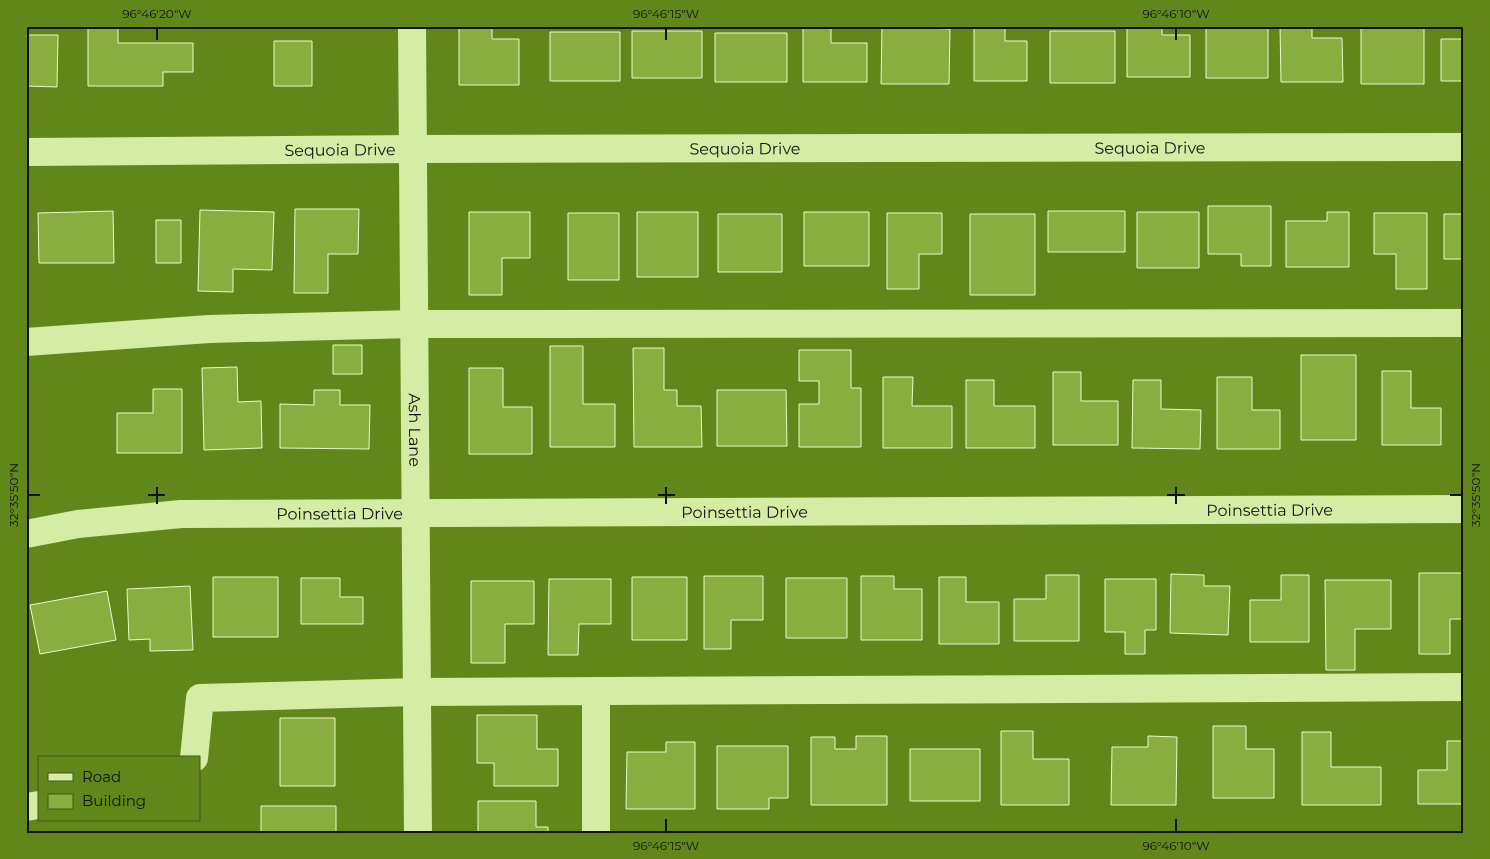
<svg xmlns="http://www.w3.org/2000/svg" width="1490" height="859" viewBox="0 0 1490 859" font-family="Montserrat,sans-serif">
<rect width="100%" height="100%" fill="#61871b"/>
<path fill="#88ae3f" stroke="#e9f9c9" d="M88 26H118V43H193V72H163V86H88Z
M459 26H492V39H519V85H459Z
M803 26H831V43H867V82H803Z
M882 26 950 29 949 84H881Z
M974 26H1005V41H1027V81H974Z
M1127 26H1162V35H1190V77H1127Z
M1280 26H1312V38H1342L1343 82H1281Z
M1206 28H1268V78H1206Z
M1361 28H1424V84H1361Z
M632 31H702V78H632Z
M1050 31H1115V83H1050Z
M550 32H620V81H550Z
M715 33H787V82H715Z
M26 35H58L57 87 26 86Z
M1441 39H1464V81H1441Z
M274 41H312V86H274Z
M1208 206H1271V266H1241V254H1208Z
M295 209H359L358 254H328V293H294Z
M200 210 274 212 272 270 233 269V292L198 291Z
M113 211 114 263H39L38 213Z
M1048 211H1125V252H1048Z
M469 212H530V258H502V295H469Z
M637 212H698V277H637Z
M804 212H869V266H804Z
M1137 212H1199V268H1137Z
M1327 212H1349V267H1286V221H1327Z
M568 213H619V280H568Z
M887 213H942V254H919V289H887Z
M1374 213H1427V289H1396V254H1374Z
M718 214H782V272H718Z
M970 214H1035V295H970Z
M1444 214H1464V259H1444Z
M156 220H181V263H156Z
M333 345H362V374H333Z
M550 346H583V404H615V447H550Z
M633 348H664V390H677V406H701L702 447H634Z
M799 350H851V388H861V447H799V404H819V381H799Z
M1301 355H1356V440H1301Z
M237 367 238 402 261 401 262 448 204 450 202 368Z
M469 368H503V407H532V454H469Z
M1382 371H1411V408H1441V445H1382Z
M1053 372H1081V401H1118V445H1053Z
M883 377H913L912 406H952V448H883Z
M1217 377H1252V410H1280V449H1217Z
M966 380H994V406H1035V448H966Z
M1133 380H1161V409L1201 410 1200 449 1132 448Z
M153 389H182V453H117V413H153Z
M314 390H340V405H370L369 449 280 448V404L314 405Z
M717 390H786L787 446H717Z
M1419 573H1464V619H1450V654H1419Z
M1171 574 1204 575V586H1230L1228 635 1170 633Z
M1046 575H1079V641H1014V599H1046Z
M1281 575H1309V642H1250V600H1281Z
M704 576H763V620H731V649H704Z
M861 576H894V589H922V640H861Z
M213 577H278V637H213Z
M632 577H687V640H632Z
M939 577H966V602H999V644H939Z
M301 578H340V597H363V624H301Z
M786 578H847V638H786Z
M549 579H611V624H579L578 655H548Z
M1105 579H1156V630H1145V654H1125V632H1105Z
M1325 580H1391V629H1355V670H1326Z
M471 581H534V624H505V663H471Z
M190 586 193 650 150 651V639L129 640 127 589Z
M107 591 116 640 40 654 30 605Z
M477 715H537V749H558V786H494V763H477Z
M280 718H335V786H280Z
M1213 726H1246V749H1274V798H1213Z
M1001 731H1033V759H1069V805H1001Z
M1302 732H1331V767H1381V805H1302Z
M856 736H887V805H811V737H835V749H856Z
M1148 736 1177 737 1176 805H1111L1112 747H1148Z
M1447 741H1464V804H1418V770H1447Z
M666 742H695V809H626L627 752H666Z
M717 746H788V798H769V809H717Z
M910 749H980V801H910Z
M478 801H536V827H548V833H478Z
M261 806H336V833H261Z"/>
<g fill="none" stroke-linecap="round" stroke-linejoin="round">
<g stroke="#d4eca4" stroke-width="28">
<path id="s1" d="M412 26 418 833"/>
<path id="s2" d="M26 152 412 149 1464 147"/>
<path d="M26 342 209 329 414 324 1464 323"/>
<path id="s3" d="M26 534 78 524 181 514 1464 509"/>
<path d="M596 691V833"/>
<path d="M194 758 200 698 417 692 1464 687"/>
<path d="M26 807 39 805"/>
</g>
</g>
<path fill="none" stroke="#111" stroke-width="2" d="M157 28V40M666 28V40M1176 28V40M157 487V504M666 487V504M1176 487V504M28 495H40M148 495H165M658 495H675M1167 495H1185M1450 495H1462M666 819V832M1176 819V832"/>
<g text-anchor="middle" stroke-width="5" stroke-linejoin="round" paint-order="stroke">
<g font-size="16" fill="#111" stroke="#61871b">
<text dy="6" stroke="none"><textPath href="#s2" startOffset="1124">Sequoia Drive</textPath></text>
<text dy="6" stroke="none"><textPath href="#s2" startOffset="719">Sequoia Drive</textPath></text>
<text dy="6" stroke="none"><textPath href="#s2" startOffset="314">Sequoia Drive</textPath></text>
<text dy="6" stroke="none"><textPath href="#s1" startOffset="404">Ash Lane</textPath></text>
<text dy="6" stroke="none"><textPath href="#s3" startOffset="1245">Poinsettia Drive</textPath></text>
<text dy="6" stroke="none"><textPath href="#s3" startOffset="720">Poinsettia Drive</textPath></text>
<text dy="6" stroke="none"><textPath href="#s3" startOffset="315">Poinsettia Drive</textPath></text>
</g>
</g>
<rect width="1490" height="859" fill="none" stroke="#61871b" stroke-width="55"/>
<rect x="38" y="756" width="162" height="65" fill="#61871b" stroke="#415817"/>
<rect x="48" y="773" width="25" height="8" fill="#d4eca4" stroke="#415817"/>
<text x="82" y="782" font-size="15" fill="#111111">Road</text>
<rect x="48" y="794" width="25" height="15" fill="#88ae3f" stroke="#415817"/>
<text x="82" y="806" font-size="15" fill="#111111">Building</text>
<rect x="28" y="28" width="1434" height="804" fill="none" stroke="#111" stroke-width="2"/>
<g font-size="12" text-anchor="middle" fill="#111">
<text x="157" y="18">96°46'20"W</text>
<text x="666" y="18">96°46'15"W</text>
<text x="1176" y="18">96°46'10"W</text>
<text transform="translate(14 495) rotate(-90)" y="4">32°35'50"N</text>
<text transform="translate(1476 495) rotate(-90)" y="4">32°35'50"N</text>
<text x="666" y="850">96°46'15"W</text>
<text x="1176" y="850">96°46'10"W</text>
</g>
</svg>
